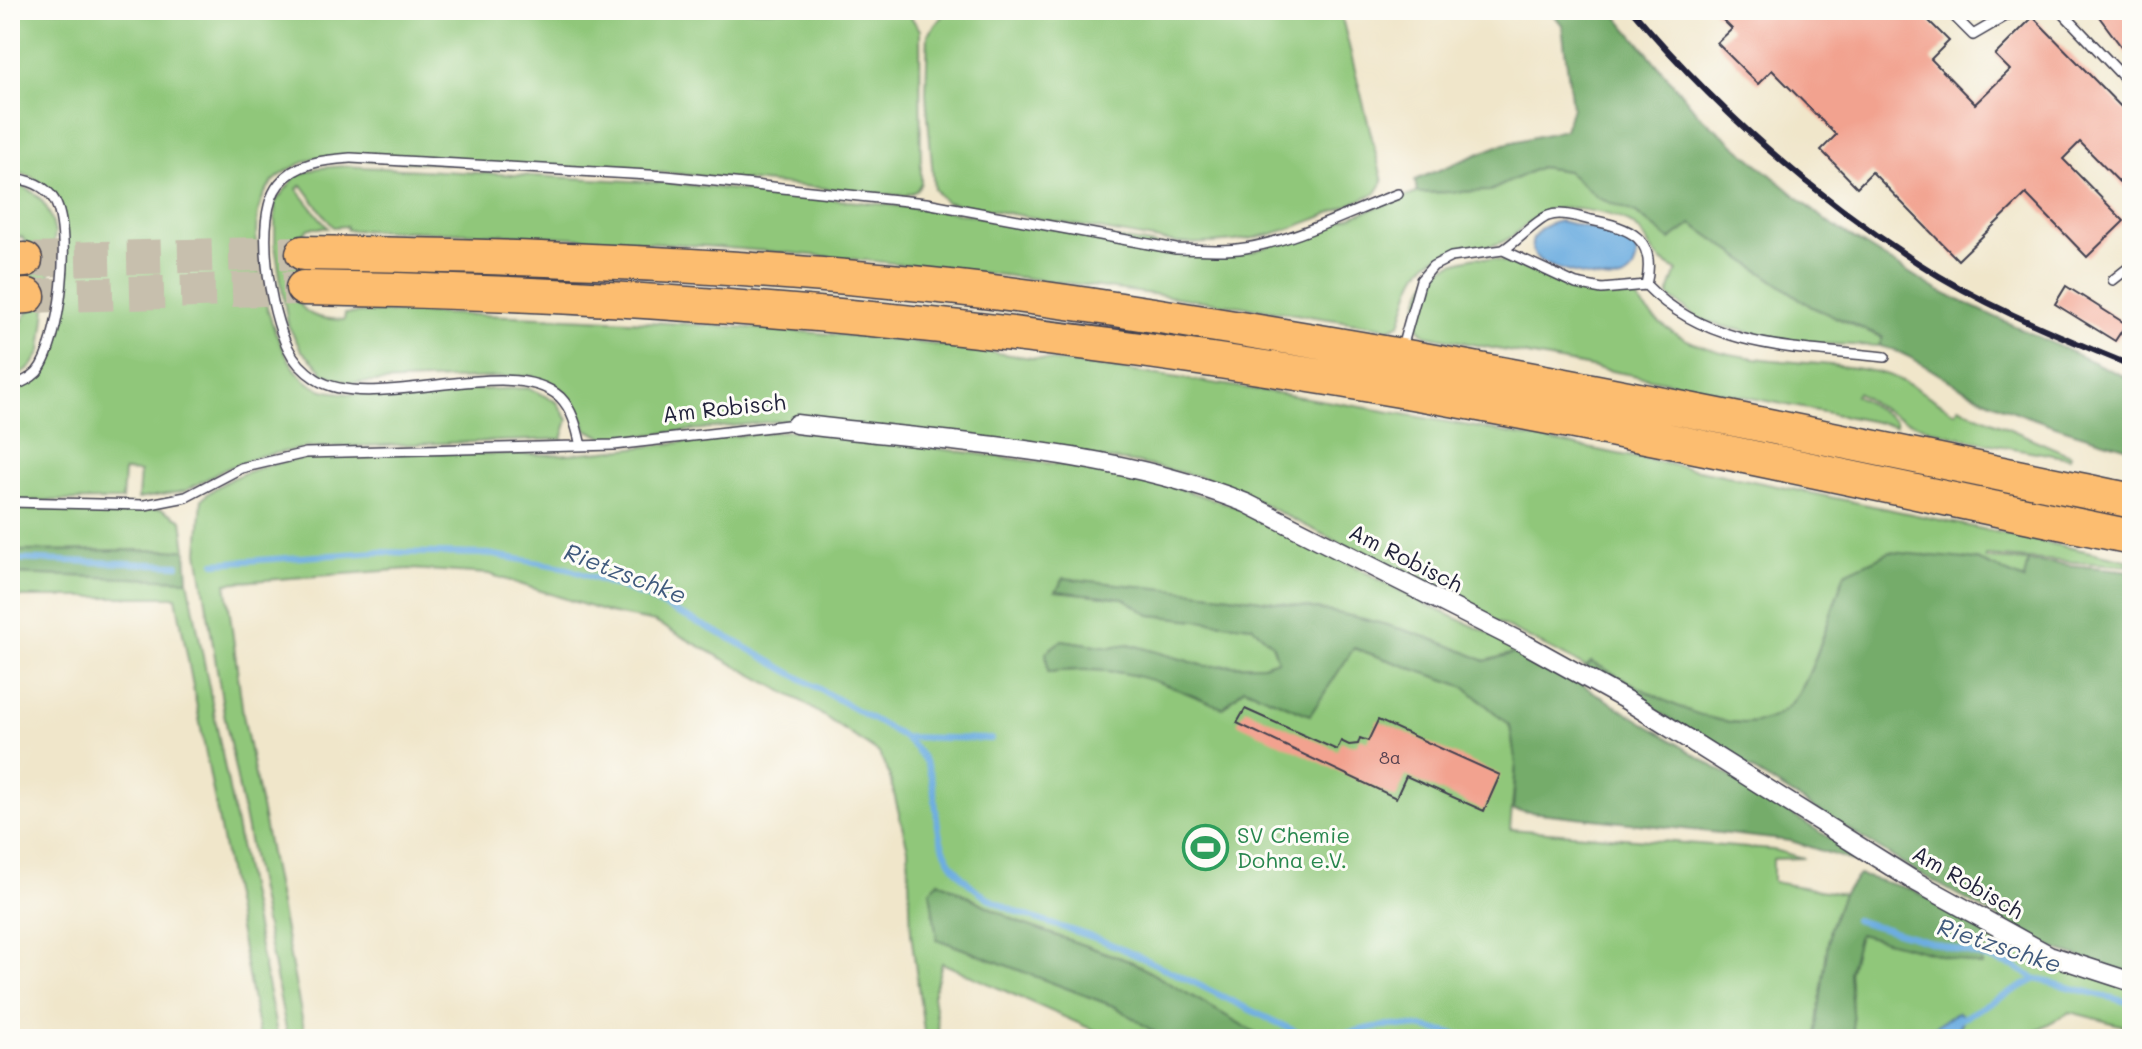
<svg xmlns="http://www.w3.org/2000/svg" width="2142" height="1049" viewBox="0 0 2142 1049" font-family="Mali,sans-serif">
<rect width="100%" height="100%" fill="#fdfcf7"/>
<filter id="ink" filterUnits="userSpaceOnUse"><feTurbulence type="fractalNoise" baseFrequency=".0125" numOctaves="2"/><feDisplacementMap in="SourceGraphic" scale="16" xChannelSelector="R" yChannelSelector="G"/><feConvolveMatrix kernelMatrix="1 2 1 2 8 2 1 2 1" color-interpolation-filters="sRGB"/></filter>
<filter id="wash" filterUnits="userSpaceOnUse"><feTurbulence type="fractalNoise" baseFrequency=".006" numOctaves="4" result="noise"/><feDisplacementMap in="SourceGraphic" scale="32" xChannelSelector="R" yChannelSelector="G"/><feGaussianBlur stdDeviation="1.8" result="paint"/><feColorMatrix in="noise" values="0 0 0 0 0 0 0 0 0 0 0 0 0 0 0 0 0 1.4 0 .05"/><feComposite in="paint" operator="in"/></filter>
<g filter="url(#wash)">
<rect width="100%" height="100%" fill="#f0e6ca"/>
<path fill="#90c77a" stroke="#59745a" stroke-width="2" d="M10 10H906L920 30 921 183 916 191 904 196 668 173 314 158C295 166 275 174 265 193 241 235 270 355 309 383 321 392 336 392 350 394L529 388 557 402 568 420 562 439 306 448 260 456 223 470 185 491 138 499 140 472 124 471 122 500 10 501V393L43 374 50 363C69 315 89 175 10 172Z
M947 10H1340L1383 182 1376 193C1300 226 1261 247 1176 243L945 202 934 189 926 93 928 34Z
M344 166 668 183 940 210 1213 254 1252 252 1417 193 1490 191 1540 167 1567 171 1598 198 1636 213 1670 240 1692 224 1812 307 1883 338 1879 346 1798 343 1712 324 1698 318 1668 296 1677 270C1644 256 1652 234 1626 221 1607 212 1561 203 1542 213 1526 222 1516 238 1497 244 1474 252 1447 246 1427 263 1411 277 1407 304 1400 324L1389 328C1043 275 697 234 347 230L346 226 333 227 302 185 297 189 328 228H309L297 240 301 270 298 301C308 319 325 319 344 320L345 314 378 312C544 316 711 323 877 338 939 344 1001 354 1062 362 1422 408 1778 485 2132 561V566L1986 556V559L2028 561 2024 580 1977 560 1845 573C1832 606 1816 665 1799 693 1754 765 1645 688 1591 662L1586 667 1243 494 1201 477 1138 463 797 419 607 439 586 429C575 398 563 383 531 376L350 383 321 373V369L301 350 288 325 275 246V202L296 176 318 168Z
M10 183C38 188 50 206 55 233L41 351 32 366 10 381V325L22 321 32 306 26 275 30 249 22 237 10 235Z
M1477 257C1535 263 1567 298 1632 293 1692 379 1797 351 1885 374 1908 381 1933 400 1955 412L1959 407 2070 455 2069 458C1999 444 1914 438 1857 392L1855 395 1896 421V426L1425 335 1415 323C1418 280 1435 264 1477 257Z
M798 430 1137 475 1253 512 1423 603 1526 650 1485 661C1356 599 1204 595 1064 579L1056 591 1123 598 1150 615 1252 626 1272 644 1278 660 1263 665 1205 666 1129 644 1110 647 1062 640 1049 672C1124 664 1155 680 1223 707L1244 688 1310 715 1353 648 1466 687 1510 726 1516 764 1510 829 1773 850 1804 858 1773 859V882L1843 894 1830 928 1815 1039H1300L1258 1034 1132 962 1020 923 938 881 937 939 1116 1007 1165 1039H1114L942 963 933 996 940 1039H925L911 933 908 849 889 774 879 753 801 701 655 622 609 613 489 574 410 569 226 583 243 714 306 1039H288L224 713 198 552 202 499C273 430 472 459 568 454 645 449 721 435 798 430Z
M52 508 162 509 182 520 186 550 10 551V509Z
M10 574 188 580 278 1039H260L176 597H10Z
M1859 934 1982 965V956L1993 934 2132 989V1028L2070 1012 2020 1039H1944L1962 1024 1919 1034 1915 1039H1854L1849 973Z"/>
<path fill="#74ac6a" stroke="#4b6752" stroke-width="2" d="M1550 10H1612L1698 114 1827 222 1939 291 2132 380V449C2076 433 2020 417 1968 391 1938 376 1912 353 1879 346L1883 337 1812 307 1692 224 1670 240 1636 213 1598 198 1567 171 1540 167 1490 191 1417 193 1415 180 1500 145 1565 130 1572 107 1562 25Z
M186 550 188 580 10 574V551Z
M1890 552 1977 560 2024 580 2028 561 2132 571V974L2052 948 1917 872 1586 667 1591 662C1645 688 1754 765 1799 693 1816 666 1833 606 1845 573Z
M1064 578C1204 595 1356 599 1485 661L1526 650 1857 855 1859 863 1791 841 1513 810 1516 764 1510 726 1465 687 1354 648 1310 715 1244 688 1223 708C1155 680 1124 664 1048 672L1046 652 1062 640 1110 647 1129 644 1205 666 1263 665 1278 660 1272 644 1252 626 1150 615 1123 598 1056 591Z
M1859 875 1913 890 1993 934 1982 956V966L1859 934 1849 973 1854 1039H1815L1830 928 1843 894Z
M938 881 1020 923 1132 962 1258 1034 1300 1039H1165L1116 1007 937 939 930 891Z"/>
<path fill="#6dade0" stroke="#48688e" stroke-width="2" d="M1560 221 1631 238C1637 248 1639 257 1634 267 1632 273 1628 277 1621 279 1608 283 1548 269 1538 259 1521 240 1543 224 1560 221Z
M1958 1012 1964 1016C1959 1040 1935 1039 1915 1039Z"/>
<g fill="none" stroke-linecap="round" stroke-linejoin="round">
<path stroke="#6dade0" stroke-width="6" d="M10 559 178 565
M215 563 376 552 488 554 563 567 646 597 733 640 904 737 991 739
M904 737C914 747 925 757 929 770 942 809 928 837 960 874 996 917 1063 923 1113 945 1178 973 1241 1007 1306 1036 1332 1040 1351 1031 1376 1027 1409 1022 1445 1032 1477 1039
M1855 920 2013 966 2036 979 2132 1003
M1960 1019 2036 979"/>
</g>
<g id="blocks">
<path fill="#f2a28f" d="M1713 10H1918L1949 41 1931 59 1975 104 2010 70 1995 55 2033 17 2132 118V195L2080 142 2063 159 2124 221 2087 257 2026 194 1958 260 1872 172 1857 187 1821 150 1836 135 1772 70 1758 84 1717 43 1732 29Z
M2094 10H2132V61Z
M2066 286 2126 324 2115 341 2055 304Z
M1245 709 1337 750 1341 741 1349 745 1358 744 1360 738 1368 741 1378 720 1500 775 1484 811 1406 776 1396 798 1237 723Z"/>
</g>
</g>
<g filter="url(#ink)">
<use href="#blocks" fill-opacity="0" stroke="#413f50" stroke-width="2"/>
<g fill="none" stroke-linecap="round" stroke-linejoin="round">
<path stroke="#c7bfad" stroke-width="34" stroke-dasharray="34 17" stroke-linecap="butt" d="M25 260 303 253
M28 296 303 288"/>
<defs>
<path id="lane" d="M1948 10 1973 35 2016 10
M2060 10 2132 86
M10 178C27 179 43 184 53 198 74 228 60 345 37 372 30 379 19 384 10 387
M1503 250C1515 243 1538 219 1548 216 1561 211 1578 217 1591 220 1631 228 1657 238 1646 285
M2113 280 2132 265
M1401 351 1421 280 1433 266 1451 257 1503 250 1576 284 1602 289 1646 285C1709 350 1801 348 1885 357
M581 446C577 429 573 410 560 397 511 352 371 415 316 379 304 371 294 361 288 348 270 313 253 216 279 184 296 162 325 160 351 158L667 176 926 203 1176 249C1199 249 1223 252 1245 248 1297 240 1349 212 1398 194
M10 502 145 505 186 497 241 468 306 453 614 445 796 424"/>
<path id="street" d="M796 424C942 442 1109 448 1246 503L1527 645 1626 700 1911 879 2049 955 2132 982"/>
<path id="highway" d="M303 253C495 256 687 262 879 280 1008 291 1137 312 1265 333 1556 380 1844 441 2132 501
M10 261 25 260
M303 288C675 293 1046 328 1412 392 1653 434 1893 488 2132 537
M10 297 28 296"/>
</defs>
<use href="#lane" stroke="#413f50" stroke-width="12"/>
<use href="#street" stroke="#413f50" stroke-width="21"/>
<use href="#highway" stroke="#413f50" stroke-width="37"/>
<use href="#lane" stroke="#fff" stroke-width="9"/>
<use href="#street" stroke="#fff" stroke-width="18"/>
<use href="#highway" stroke="#fcbd6f" stroke-width="34"/>
<path stroke="#22223b" stroke-width="6" d="M1632 10C1714 107 1812 194 1918 263 1984 306 2060 336 2132 366"/>
</g>
</g>
<defs>
<symbol id="stadium-ring" viewBox="-11 -11 22 22"><circle r="9.5" fill="#fdfcf7" stroke="#2e9e5b" stroke-width="1.5"/><path d="M0-5a6.5 5 0 1 0 0 10a6.5 5 0 1 0 0-10ZM-3.5-1.8h7v3.6h-7Z" fill="#2e9e5b"/></symbol>
</defs>
<g fill-rule="evenodd">
<use href="#stadium-ring" x="1180" y="822" width="51" height="51"/>
</g>
<g text-anchor="middle" stroke-width="6" stroke-linejoin="round" paint-order="stroke">
<g font-size="18" fill="#564250">
<text x="1390" y="764">8a</text>
</g>
<g font-size="22" fill="#22223b" stroke="#fdfcf7">
<text transform="translate(724 408) rotate(-6)" y="8">Am Robisch</text>
<text transform="translate(1406 558) rotate(27)" y="8">Am Robisch</text>
<text transform="translate(1968 882) rotate(30)" y="8">Am Robisch</text>
</g>
<g font-size="22" fill="#27864d" stroke="#fdfcf7" text-anchor="start">
<text x="1237" y="843">SV Chemie<tspan x="1237" dy="25">Dohna e.V.</tspan></text>
</g>
<g font-size="24" font-style="italic" fill="#405a7d" stroke="#fdfcf7">
<text transform="translate(625 574) rotate(21)" y="8">Rietzschke</text>
<text transform="translate(1999 946) rotate(18)" y="8">Rietzschke</text>
</g>
</g>
<rect width="2142" height="1049" fill="none" stroke="#fdfcf7" stroke-width="40"/>
</svg>
